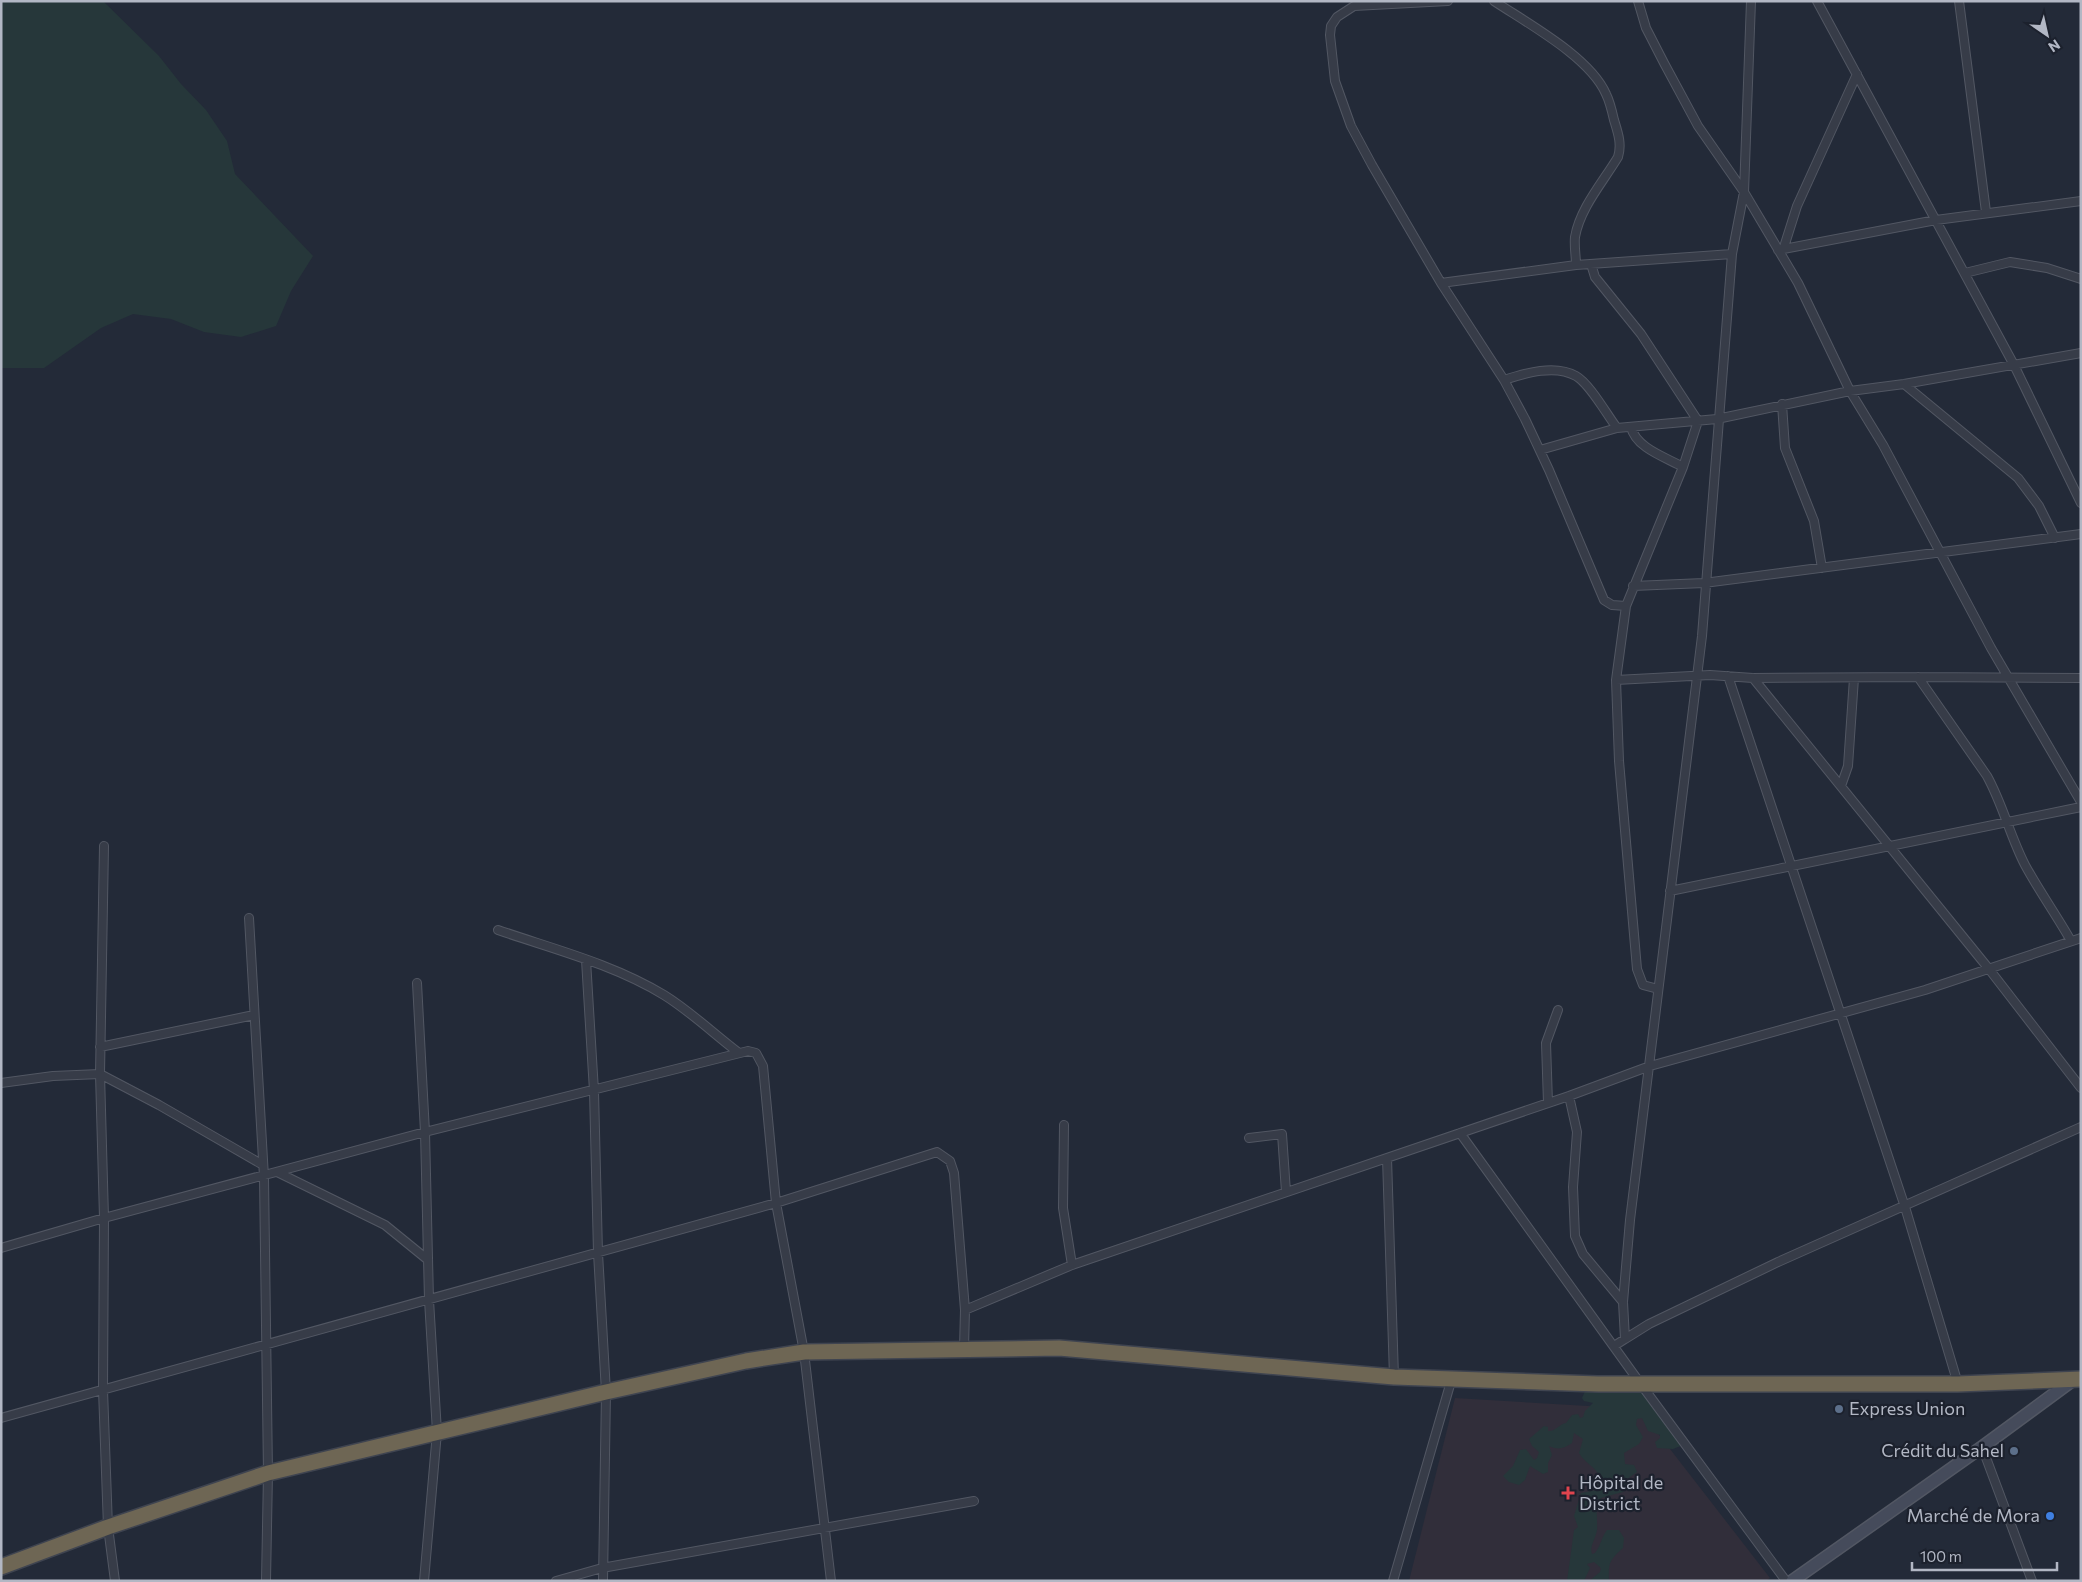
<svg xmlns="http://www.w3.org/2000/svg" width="2082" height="1582" viewBox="0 0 2082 1582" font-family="Commissioner,sans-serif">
<rect width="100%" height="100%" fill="#232a38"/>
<path fill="#312e3a" d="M1455 1398 1639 1409 1770 1578 1766 1581H1409Z"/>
<path fill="#26373a" d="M1 1H103L159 56 181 84 206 110 227 141 235 174 313 256 291 291 276 326 241 337 204 332 171 319 133 314 101 328 44 368H1Z
M1634 1380 1650 1397V1404L1654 1407 1683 1445 1673 1449 1657 1448 1655 1442 1660 1438V1435L1648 1431 1642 1418 1637 1419 1636 1425 1643 1437 1639 1444 1624 1453 1625 1464 1634 1465 1637 1472 1627 1479V1488L1623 1492 1601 1498C1594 1506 1598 1519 1597 1530 1596 1538 1589 1547 1592 1554L1595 1553C1601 1545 1602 1536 1607 1530H1619L1624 1538 1623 1548C1610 1560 1608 1562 1609 1581H1589L1600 1572 1601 1568 1594 1562 1587 1564 1590 1568 1584 1581H1567L1574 1530 1578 1527 1574 1516 1581 1493 1596 1490 1600 1478C1596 1466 1585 1464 1579 1453L1583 1439 1574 1433 1572 1443C1564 1449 1557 1450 1549 1446L1552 1455 1548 1463V1472L1543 1474 1530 1466 1525 1480 1519 1485 1509 1482 1503 1476 1513 1466 1520 1450 1526 1449 1534 1460 1537 1458 1539 1452 1532 1446 1529 1439 1544 1426 1548 1427V1431C1555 1432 1559 1424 1566 1423L1572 1415 1578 1414 1580 1418 1583 1417 1585 1411 1593 1403 1584 1401 1582 1398 1586 1389Z"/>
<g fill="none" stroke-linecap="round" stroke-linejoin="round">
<defs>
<path id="street" d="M1448 1 1354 6 1337 17 1331 26 1330 35 1335 81 1351 126 1372 165 1441 283 1504 380 1525 419 1549 470 1604 600 1612 605 1626 606
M1494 1C1527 23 1590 57 1606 94 1610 102 1612 111 1614 120 1618 133 1622 144 1618 157 1603 182 1580 208 1575 237 1574 246 1576 256 1576 265
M1638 1 1646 28 1664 63 1698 126 1744 192 1798 283 1850 391 1883 445 1991 648 2081 802
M1817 1 2014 365 2081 503
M1959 1 1986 212
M1784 247 1797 206 1857 74
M1778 250 1936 220 2081 201
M1591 264 1595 277 1641 334 1698 421 1683 467 1626 606 1616 680 1619 761 1637 969 1643 985 1658 989
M1965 273 2010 262 2047 268 2081 279
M1441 283 1576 265 1732 254
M1504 380C1526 373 1555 364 1576 376 1590 384 1607 415 1617 428
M1904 384 2018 478 2039 506 2055 538
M1782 404 1785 448 1814 521 1822 568
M1631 427C1636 448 1665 457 1683 467
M1540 450 1617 428 1717 419 1850 391 1904 384 2081 353
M1633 586 1704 583 2081 534
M1728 676 1905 1207 1958 1384
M1918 677 1987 776C2003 805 2010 836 2025 865 2039 891 2057 916 2071 941
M1753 678 1989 969 2081 1088
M1616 680 1710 675 1753 678 1918 677 2081 678
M1841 786 1848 766 1854 678
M104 846 100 1074 104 1218 103 1390 108 1527 115 1581
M1670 891 2081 807
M249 918 264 1177 268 1473 266 1581
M498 930C553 949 613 964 664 995 690 1011 714 1034 739 1053
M586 960 594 1091 598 1253 606 1392 603 1581
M417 983 425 1132 429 1300 437 1432 424 1581
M100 1047 254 1015
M1 1083 53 1076 100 1074 159 1105 263 1165
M1569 1096 1577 1132 1573 1187 1575 1236 1583 1254 1623 1302
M1548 1103 1546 1043 1558 1010
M1064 1125 1063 1208 1072 1265
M1460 1133 1640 1383 1786 1581
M1249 1138 1282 1134 1286 1192
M1387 1158 1394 1377
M277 1172 385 1225 428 1260
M1 1248 104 1218 425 1132 748 1051 756 1053 763 1066 776 1203 804 1352 831 1581
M965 1310 1072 1265 1569 1096 1650 1066 1925 990 2081 938
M1625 1339 1649 1324 1778 1262 2081 1127
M1614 1346 1625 1339 1623 1302 1630 1220 1702 636 1732 254 1744 192 1751 1
M1 1418 776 1203 937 1152 950 1161 954 1173 965 1310 964 1348
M1982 1447 2032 1581
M556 1581 602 1568 974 1501
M1393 1581 1452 1378"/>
<path id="secondary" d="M1792 1581 1982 1447 2073 1380"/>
<path id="highway" d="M1 1567 108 1527 268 1473 606 1392 746 1361 804 1352 1059 1348 1394 1377 1598 1384H1958L2081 1379"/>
</defs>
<use href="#street" stroke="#525763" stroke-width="10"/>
<use href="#secondary" stroke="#525763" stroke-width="14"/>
<use href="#highway" stroke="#3f4450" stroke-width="18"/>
<use href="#street" stroke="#373c48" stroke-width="8"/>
<use href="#secondary" stroke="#454b5b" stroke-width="11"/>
<use href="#highway" stroke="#6e6654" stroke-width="15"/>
</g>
<g fill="#5c6f8a" stroke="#1c212d" stroke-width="2">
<circle cx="1839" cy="1409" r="5"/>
<circle cx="2014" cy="1451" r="5"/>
</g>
<path fill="#e0444e" stroke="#1c212d" stroke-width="2" d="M1565.5 1485.5h5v5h5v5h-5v5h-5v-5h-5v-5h5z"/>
<circle fill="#3f7fe0" stroke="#1c212d" stroke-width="2" cx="2050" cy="1516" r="5"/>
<g text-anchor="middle" stroke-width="4.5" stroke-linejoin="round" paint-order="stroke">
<g font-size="18" fill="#b2b7c4" stroke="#1c212d" text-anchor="start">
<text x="1849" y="1415">Express Union</text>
<text x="2004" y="1457" text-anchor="end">Crédit du Sahel</text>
<text x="1579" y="1489">Hôpital de<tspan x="1579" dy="21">District</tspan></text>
<text x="2040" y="1522" text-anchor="end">Marché de Mora</text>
</g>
</g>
<rect width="2082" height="1582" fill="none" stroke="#b2b7c4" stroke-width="5"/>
<g transform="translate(2047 35) rotate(146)" stroke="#1c212d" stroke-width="4" paint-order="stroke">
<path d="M0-4L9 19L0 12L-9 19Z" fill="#b2b7c4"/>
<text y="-8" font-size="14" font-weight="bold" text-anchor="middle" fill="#b2b7c4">N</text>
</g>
<path d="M1912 1562v8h145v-8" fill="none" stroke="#b2b7c4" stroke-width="2.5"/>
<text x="1920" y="1562" font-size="15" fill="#b2b7c4" stroke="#1c212d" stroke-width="4" paint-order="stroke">100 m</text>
</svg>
